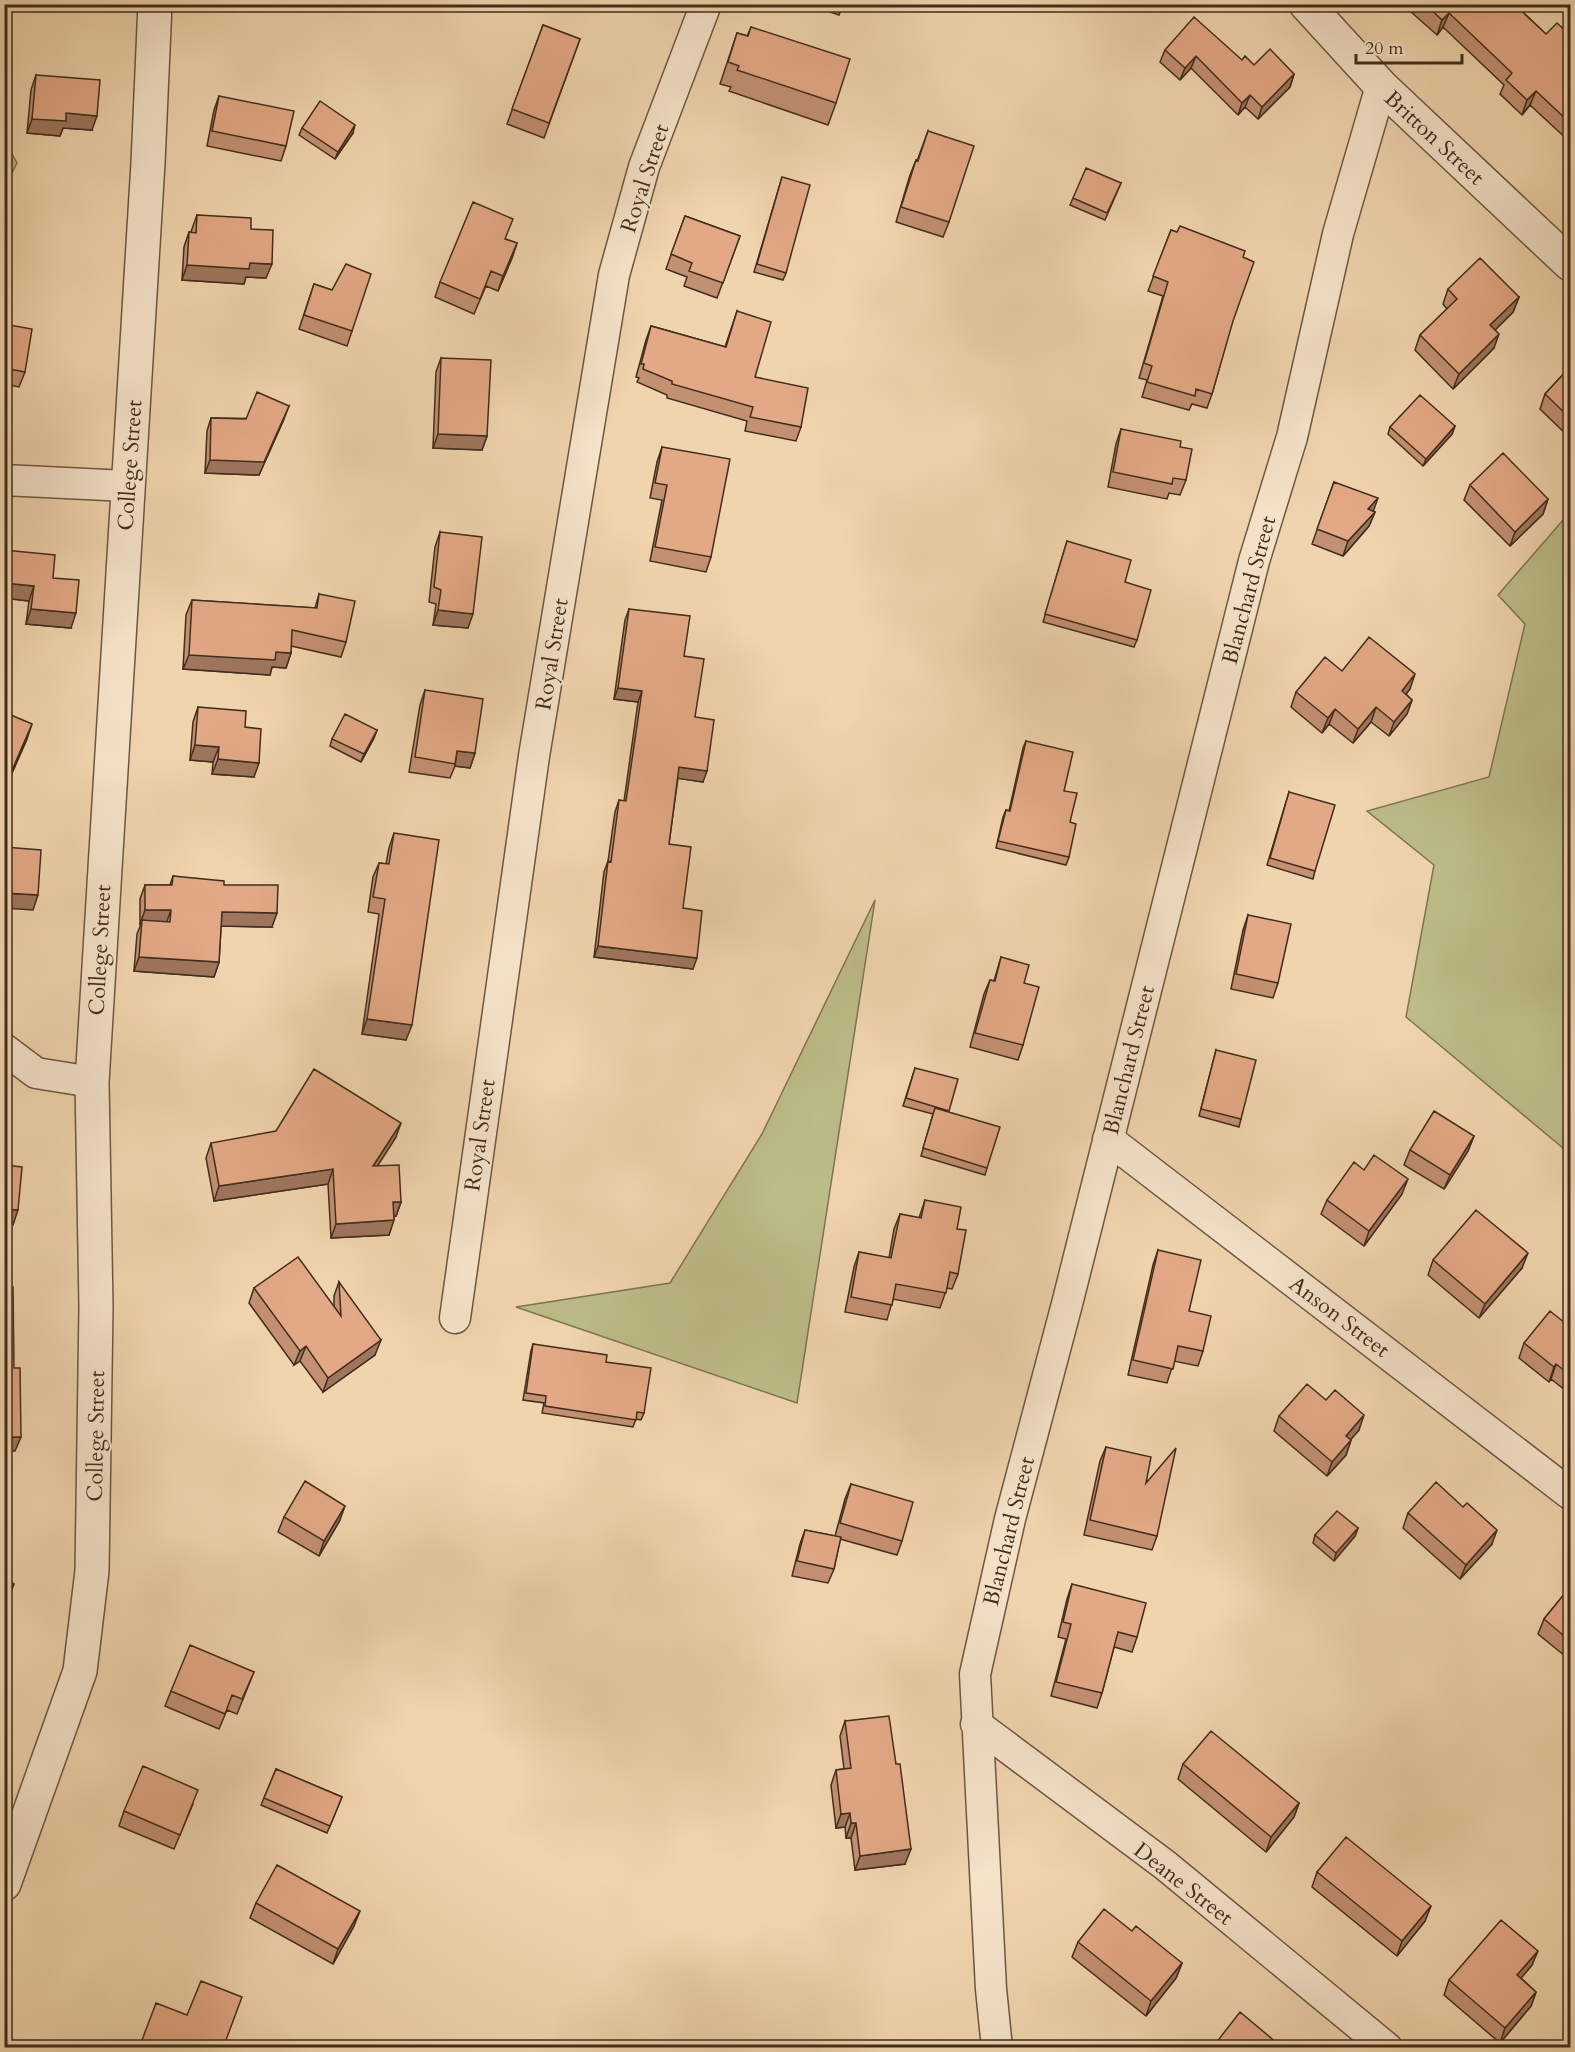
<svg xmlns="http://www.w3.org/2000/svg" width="1575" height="2052" viewBox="0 0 1575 2052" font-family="Cardo,serif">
<rect width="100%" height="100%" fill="#f0d4ad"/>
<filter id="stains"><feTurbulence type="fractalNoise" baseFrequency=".00333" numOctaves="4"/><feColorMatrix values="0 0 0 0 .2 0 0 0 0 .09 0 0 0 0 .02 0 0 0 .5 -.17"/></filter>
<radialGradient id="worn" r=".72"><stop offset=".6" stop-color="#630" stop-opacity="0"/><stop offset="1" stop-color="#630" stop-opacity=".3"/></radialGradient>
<path fill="#bcbc88" stroke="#7e7452" stroke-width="1.5" d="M4 139 17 163 5 187H4Z
M1570 512V1154L1406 1017 1434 865 1367 811 1489 777 1525 624 1498 595Z
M875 900 797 1403 516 1307 670 1283 762 1134Z"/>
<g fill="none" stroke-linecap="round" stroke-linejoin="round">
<defs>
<path id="minor" d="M4 480 127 486
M4 1049 36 1073 92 1082
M1108 1139 1570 1494
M455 1318 534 756 614 275 644 167 706 4
M976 1724 1165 1865 1387 2048
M997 2048 991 1989 975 1674 1010 1519 1067 1304 1254 561 1292 437 1338 234 1381 86"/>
<path id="tertiary" d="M1306 4 1381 86 1570 264
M4 1884 80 1671 92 1571 96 1307 92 1082 148 163 155 4"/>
</defs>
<use href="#minor" stroke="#6d5741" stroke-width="33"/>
<use href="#tertiary" stroke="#6d5741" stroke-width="36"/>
<use href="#minor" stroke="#f5e3ca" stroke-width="30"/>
<use href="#tertiary" stroke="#f5e3ca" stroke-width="33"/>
</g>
<path fill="#c39072" stroke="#412d1d" stroke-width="1.5" d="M807 4H843L839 15Z
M1412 4H1514L1546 34 1570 35V142L1530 105 1522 115 1500 94 1504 85 1443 27 1437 35 1410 11Z
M543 25 580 39 544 138 507 124Z
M751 27 836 103 828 125 729 91 731 87 720 84 737 33 747 36Z
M1165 50 1242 60 1254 65 1294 74 1290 87 1258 119 1245 107 1238 115 1191 68 1180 80 1160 62Z
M36 75 92 130 63 128 60 136 27 133 31 90Z
M219 96 286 146 281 161 207 146 214 110Z
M302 128 353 133 335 159 299 135Z
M928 131 949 222 943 237 896 222 910 175 916 160 917 161Z
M1570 154V183L1564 176 1567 168 1566 166Z
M782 177 786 273 783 280 754 272Z
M1121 183 1105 220 1070 205 1073 198Z
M197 215 251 229 266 278 246 277 244 284 182 280 184 247 189 232H191L192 229Z
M685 216 740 236 717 298 684 286 687 277 666 269Z
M1171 230 1243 257 1232 322 1212 394 1207 408 1192 404 1189 410 1142 397 1147 380 1139 378 1163 296 1148 291Z
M506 239 517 243 512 258 498 291 486 286 474 314 435 297 440 282Z
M314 284 332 290 352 331 347 346 299 329Z
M1448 289 1519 297 1513 312 1495 330 1494 348 1453 389 1415 350 1420 335 1447 309 1443 304Z
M737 311 755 377 801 427 796 441 745 431 747 421 667 398V395L637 382 639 378 636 377 646 340 651 326 725 347Z
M4 324 25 372 19 387 4 384Z
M441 358 487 436 482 450 433 448 436 372Z
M1570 367V438L1540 409 1545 394Z
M211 418 284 419 259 475 205 473 207 431Z
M1455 426 1452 434 1423 466 1388 434 1390 427Z
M1121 429 1180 447 1186 480 1180 495 1169 493 1167 499 1108 487 1116 444Z
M662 447 711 557 706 572 650 561 662 500 650 498 657 462Z
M1334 482 1375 512 1369 526 1343 556 1312 544Z
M1470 485 1548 499 1543 514 1510 546 1464 500Z
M440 532 468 628 433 625 436 604 429 602 435 547Z
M1067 541 1125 582 1137 640 1134 647 1043 622Z
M4 550 71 628 26 624 29 601 4 598Z
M319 594 346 642 341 657 291 646V653L286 668 272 667 270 675 183 669 186 615 192 600 315 608Z
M629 609 684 656 695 717 703 782 678 778 669 844 683 908 693 969 594 957 604 872 608 861 615 812 619 800 624 801 638 702 614 699 625 620Z
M1342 671 1410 689 1406 694 1412 700 1407 714 1389 736 1371 722 1353 743 1329 724 1322 733 1291 707 1296 692Z
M425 690 475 753 470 768 455 766 450 778 409 772 420 705Z
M198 707 254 777 212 774 213 762 190 760 193 722Z
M4 712 27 739 8 782 4 781Z
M377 730 374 738 361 762 330 746 332 739Z
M1026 741 1064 791 1070 822 1069 857 1066 865 996 848 1003 817 1006 810 1009 811 1023 748Z
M1289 792 1315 871 1313 879 1267 865Z
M394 833 406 1040 362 1034 379 914 368 912 373 877 379 863 386 864 389 848Z
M173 876 224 885 272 927 221 926 219 962 214 977 134 971 137 934 141 924H140V899L145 885H170Z
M1248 915 1278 983 1273 998 1231 989 1243 930Z
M1001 957 1024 983 1023 1045 1018 1060 970 1047 984 994 990 980 994 981Z
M1216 1050 1241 1119 1239 1127 1199 1116Z
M915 1068 949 1111V1112L987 1168 985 1175 921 1156 933 1114 903 1106Z
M1474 1136 1468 1151 1444 1189 1404 1165 1410 1150Z
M396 1137 377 1166 401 1202 396 1216 394 1217 389 1235 331 1238 328 1184 214 1201 206 1158 211 1143Z
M1364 1170 1402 1194 1364 1246 1321 1214 1327 1200Z
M925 1200 957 1229 958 1274 952 1289 947 1288 940 1308 893 1299 887 1320 845 1312 854 1267 859 1252 889 1258 894 1229 900 1214 919 1218Z
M1158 1250 1189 1311 1203 1351 1198 1366 1174 1361 1167 1383 1128 1375 1153 1265Z
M1433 1260 1522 1268 1479 1318 1428 1275Z
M339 1282 375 1355 323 1392 300 1361 294 1365 249 1303 254 1288 334 1307V1296Z
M1570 1327V1394L1551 1379 1549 1382 1519 1358 1524 1343Z
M533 1344 606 1362 644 1413 641 1420 636 1419 633 1427 542 1413 544 1403 523 1400 531 1351Z
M1326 1400 1359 1430 1350 1440H1351L1346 1455 1327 1476 1274 1431 1279 1416Z
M1106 1447 1146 1483 1157 1536 1152 1550 1084 1535 1100 1461Z
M851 1484 902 1541 897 1555 840 1539 834 1569 828 1583 792 1576 800 1544 805 1530 835 1536 845 1499Z
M1408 1513 1492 1544 1460 1579 1403 1528Z
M284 1517 340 1520 319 1556 278 1532Z
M1358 1528 1355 1536 1334 1561 1313 1543 1315 1535Z
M1072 1584 1137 1637 1132 1652 1114 1647 1102 1693 1097 1708 1051 1696 1066 1639 1058 1637 1067 1599Z
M1570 1587V1660L1538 1634 1544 1619Z
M254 1672 237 1714 227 1710 219 1729 165 1706 171 1691Z
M845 1721 905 1864 855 1870 851 1838H846L845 1827 836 1828 831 1785 836 1770 844 1769 840 1736Z
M1183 1764 1299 1803 1294 1817 1266 1852 1178 1779Z
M276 1769 342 1797 327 1833 261 1805Z
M193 1804 174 1849 119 1826 124 1811Z
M1317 1872 1425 1921 1397 1956 1312 1887Z
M256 1903 354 1926 333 1964 250 1918Z
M1132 1931 1182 1963 1176 1978 1146 2016 1072 1957 1078 1942Z
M1532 1965 1521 1978 1536 1992 1531 2006 1500 2043 1444 1995 1449 1980Z"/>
<path fill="#9f765d" stroke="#412d1d" stroke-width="1.5" d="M1449 13 1443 27 1437 35 1442 20Z
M1196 56 1191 68 1180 80 1185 68Z
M1294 74 1290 87 1258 119 1262 107Z
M1536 91 1530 105 1522 115 1527 100Z
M1250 95 1245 107 1238 115 1242 103Z
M66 113 97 116 92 130 63 128 60 136 27 133 32 119Z
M355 125 353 133 335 159 338 152Z
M517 243 512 258 498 291 503 276Z
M250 263 272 264 266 278 246 277 244 284 182 280 187 265Z
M1519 297 1513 312 1485 340 1490 325Z
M1499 334 1494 348 1453 389 1459 374Z
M289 406 284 419 259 475 205 473 210 460Z
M1455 426 1452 434 1423 466 1426 459Z
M438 434 487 436 482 450 433 448Z
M1378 498 1373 512 1368 509Z
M1548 499 1543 514 1510 546 1515 532Z
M1375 512 1369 526 1343 556 1348 541Z
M4 583 34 586 29 601 4 598Z
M31 609 76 613 71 628 26 624Z
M438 610 473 614 468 628 433 625Z
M276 652 291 653 286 668 272 667 270 675 183 669 189 655Z
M1415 674 1410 689 1396 706 1402 691Z
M618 688 642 691 638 702 614 699Z
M1412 700 1407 714 1389 736 1394 722Z
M1376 707 1371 722 1353 743 1358 729Z
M1335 709 1329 724 1322 733 1328 718Z
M32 724 27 739 8 782 13 768Z
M377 730 374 738 361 762 364 754Z
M195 745 219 747 213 762 190 760Z
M457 751 475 753 470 768 455 766Z
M218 759 259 763 254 777 212 774Z
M679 767 707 771 703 782 675 778Z
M4 893 38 895 33 910 4 908Z
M145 910H171L166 924 142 920 141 924H140Z
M222 912 277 913 272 927 217 926Z
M598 946 697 958 693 969 594 957Z
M139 957 219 962 214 977 134 971Z
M367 1019 412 1025 406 1040 362 1034Z
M401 1123 396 1137 368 1181 373 1166Z
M1474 1136 1468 1151 1444 1189 1450 1175Z
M333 1169 328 1184 214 1201 219 1186Z
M1408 1179 1402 1194 1364 1246 1369 1231Z
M393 1202H401L396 1216 388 1217Z
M4 1209 18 1210 13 1225 4 1224Z
M394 1220 389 1235 331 1238 336 1224Z
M1528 1253 1522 1268 1479 1318 1485 1304Z
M381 1340 375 1355 323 1392 328 1378Z
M306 1346 300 1361 294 1365 300 1351Z
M1556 1364 1551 1379 1549 1382 1554 1367Z
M1364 1415 1359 1430 1341 1451 1346 1436Z
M4 1437H21L15 1451H4Z
M1351 1440 1346 1455 1327 1476 1332 1462Z
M345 1506 340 1520 319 1556 324 1541Z
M1358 1528 1355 1536 1334 1561 1336 1553Z
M1497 1530 1492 1544 1460 1579 1466 1565Z
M14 1584 8 1599 4 1603V1596Z
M1299 1803 1294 1817 1266 1852 1271 1837Z
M850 1813 845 1827 836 1828 841 1814Z
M851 1823H856L851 1838H846Z
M911 1849 905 1864 855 1870 860 1856Z
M1431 1906 1425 1921 1397 1956 1402 1941Z
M360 1911 354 1926 333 1964 338 1949Z
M1538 1951 1532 1965 1512 1989 1517 1975Z
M1182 1963 1176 1978 1146 2016 1151 2001Z
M1536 1992 1531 2006 1500 2043 1505 2028Z"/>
<path fill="#e3a885" stroke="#412d1d" stroke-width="1.5" d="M1425 4H1514L1546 34 1557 23 1570 35V123L1536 91 1527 100 1506 80 1512 73 1449 13 1442 20Z
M1194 17 1242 60 1245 56 1254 65 1270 49 1294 74 1262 107 1250 95 1242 103 1196 56 1185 68 1165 50Z
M543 25 580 39 549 123 512 109Z
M751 27 850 59 836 103 737 70 739 66 728 62 737 33 748 36Z
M36 75 100 80 97 116 66 113V121L32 119Z
M219 96 294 111 286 146 212 131Z
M320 101 355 125 338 152 302 128Z
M928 131 974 146 949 222 901 207 916 160 918 161Z
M1086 168 1121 183 1107 213 1073 198Z
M782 177 810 185 786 273 757 264Z
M473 202 513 219 505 239 517 243 503 276 491 271 480 299 440 282Z
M197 215 251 218V229L273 230 272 264 250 263 249 269 187 265 189 232 196 233Z
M685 216 740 236 723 283 689 271 692 263 671 254Z
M1180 226 1245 251 1243 257 1254 262 1233 321 1212 394 1196 389 1195 396 1147 382 1152 366 1144 363 1168 282 1153 276 1171 230 1177 232Z
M1480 258 1519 297 1490 325 1499 334 1459 374 1420 335 1457 299 1448 289Z
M346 264 371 274 352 331 304 315 314 284 332 290Z
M737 311 771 322 755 377 808 388 801 427 750 417 753 407 672 384V381L643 369 644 364H641L651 326 726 347Z
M4 324 32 329 25 372 4 368Z
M441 358 491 360 487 436 438 434Z
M1570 367V418L1545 394Z
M257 392 289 406 264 462 210 460 211 418 246 419Z
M1420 395 1455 426 1426 459 1390 427Z
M1121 429 1181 441 1180 447 1192 449 1186 480 1173 478 1172 484 1113 472Z
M662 447 730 459 711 557 655 547 667 485 655 483Z
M1503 453 1548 499 1515 532 1470 485Z
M1334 482 1378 498 1368 509 1375 512 1348 541 1317 529Z
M440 532 482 537 473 614 438 610 441 590 434 587Z
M1067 541 1131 560 1125 582 1151 590 1137 640 1045 614Z
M4 550 55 555 53 578 79 580 76 613 31 609 34 586 4 583Z
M319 594 355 601 346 642 292 630 291 653 276 652 275 660 189 655 192 600 317 608Z
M629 609 690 616 684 656 704 659 695 717 714 720 707 771 679 767 669 844 691 847 683 908 702 911 697 958 598 946 608 861 611 862 619 800 626 801 642 691 618 688Z
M1369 637 1415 674 1402 691 1412 700 1394 722 1376 707 1358 729 1335 709 1328 718 1296 692 1325 657 1342 671Z
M425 690 483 699 475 753 457 751 455 764 415 757Z
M198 707 246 711 245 727 261 729 259 763 218 759 219 747 195 745Z
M4 712 32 724 13 768 4 764Z
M345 714 377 730 364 754 332 739Z
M1026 741 1073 752 1064 791 1077 793 1070 822 1076 824 1069 857 998 841 1006 810 1010 811Z
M1289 792 1335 805 1315 871 1270 858Z
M394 833 439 840 412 1025 367 1019 385 899 373 897 379 863 389 864Z
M4 847 41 850 38 895 4 893Z
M173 876 224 881V885H278L277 913 222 912 219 962 139 957 142 920 170 922 171 910H145V885H172Z
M1248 915 1291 924 1278 983 1236 974Z
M1001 957 1029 965 1024 983 1039 987 1023 1045 975 1033 990 980 995 981Z
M1216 1050 1256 1060 1241 1119 1201 1109Z
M915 1068 958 1079 949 1111 906 1098Z
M314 1069 401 1123 373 1166 399 1165 401 1202H393L394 1220 336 1224 333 1169 219 1186 211 1143 276 1131Z
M935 1108 1000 1127 987 1168 923 1148Z
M1434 1111 1474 1136 1450 1175 1410 1150Z
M1374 1155 1408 1179 1369 1231 1327 1200 1354 1162 1364 1170Z
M4 1165 22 1167 18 1210 4 1209Z
M925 1200 961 1207 957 1229 966 1230 958 1274 950 1272 946 1293 896 1284 892 1305 851 1297 859 1252 891 1258 900 1214 921 1218Z
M1476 1210 1528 1253 1485 1304 1433 1260Z
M1158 1250 1201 1260 1189 1311 1211 1316 1203 1351 1178 1346 1173 1369 1133 1360Z
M298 1257 341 1316 339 1282 381 1340 328 1378 306 1346 300 1351 254 1288Z
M4 1287H13L14 1368H20L21 1437H4Z
M1550 1311 1570 1327V1375L1556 1364 1554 1367 1524 1343Z
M533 1344 607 1355 606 1362 651 1368 644 1413 637 1412 636 1420 545 1406 546 1396 526 1393Z
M1307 1384 1326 1400 1335 1390 1364 1415 1346 1436 1351 1440 1332 1462 1279 1416Z
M1106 1447 1151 1457 1146 1483 1176 1448 1157 1536 1090 1520Z
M305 1481 345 1506 324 1541 284 1517Z
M1436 1482 1463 1507 1467 1503 1497 1530 1466 1565 1408 1513Z
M851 1484 913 1502 902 1541 840 1523Z
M1337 1511 1358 1528 1336 1553 1315 1535Z
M805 1530 841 1537 834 1569 797 1561Z
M4 1577 14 1584 4 1596Z
M1072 1584 1146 1603 1137 1637 1118 1632 1102 1693 1056 1682 1071 1624 1063 1622Z
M1570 1587V1641L1544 1619Z
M190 1645 254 1672 242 1699 232 1695 225 1714 171 1691Z
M889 1716 896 1764H900L911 1849 860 1856 856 1823H851L850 1813 841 1814 836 1770 851 1768 845 1721Z
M1211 1731 1299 1803 1271 1837 1183 1764Z
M143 1766 198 1790 180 1835 124 1811Z
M276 1769 342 1797 330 1826 264 1798Z
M1346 1837 1431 1906 1402 1941 1317 1872Z
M277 1865 360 1911 338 1949 256 1903Z
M1104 1909 1132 1931 1136 1926 1182 1963 1151 2001 1078 1942Z
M1501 1920 1538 1951 1517 1975 1536 1992 1505 2028 1449 1980Z
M201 1981 242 1997 223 2048H139L156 2003 187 2015Z
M1240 2012 1283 2048H1212Z"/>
<g text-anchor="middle" stroke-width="4.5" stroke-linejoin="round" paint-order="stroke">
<g font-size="22" fill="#412d1d" stroke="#f5e3ca">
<text transform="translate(1435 137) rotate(43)" y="8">Britton Street</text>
<text transform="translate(644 178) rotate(-72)" y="8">Royal Street</text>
<text transform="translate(129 465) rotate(-86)" y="8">College Street</text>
<text transform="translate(1248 590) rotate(-75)" y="8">Blanchard Street</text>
<text transform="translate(551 654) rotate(-81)" y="8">Royal Street</text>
<text transform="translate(99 950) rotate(-87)" y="8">College Street</text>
<text transform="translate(1128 1060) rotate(-76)" y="8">Blanchard Street</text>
<text transform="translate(479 1135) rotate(-82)" y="8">Royal Street</text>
<text transform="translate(1340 1316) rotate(37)" y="8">Anson Street</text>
<text transform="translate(95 1436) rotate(-89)" y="8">College Street</text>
<text transform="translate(1008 1531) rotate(-76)" y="8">Blanchard Street</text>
<text transform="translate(1184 1883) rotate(38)" y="8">Deane Street</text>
</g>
</g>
<rect width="1575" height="2052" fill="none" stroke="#f0d4ad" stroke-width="24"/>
<rect x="6" y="6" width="1563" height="2040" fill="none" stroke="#412d1d" stroke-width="3"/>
<rect x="12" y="12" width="1551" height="2028" fill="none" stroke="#412d1d" stroke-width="1.5"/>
<path d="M1356 54v9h106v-9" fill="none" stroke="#412d1d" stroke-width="3"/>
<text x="1365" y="54" font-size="18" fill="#412d1d" stroke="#f5e3ca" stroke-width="4.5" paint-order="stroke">20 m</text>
<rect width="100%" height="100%" filter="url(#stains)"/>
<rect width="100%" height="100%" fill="url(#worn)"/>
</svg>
